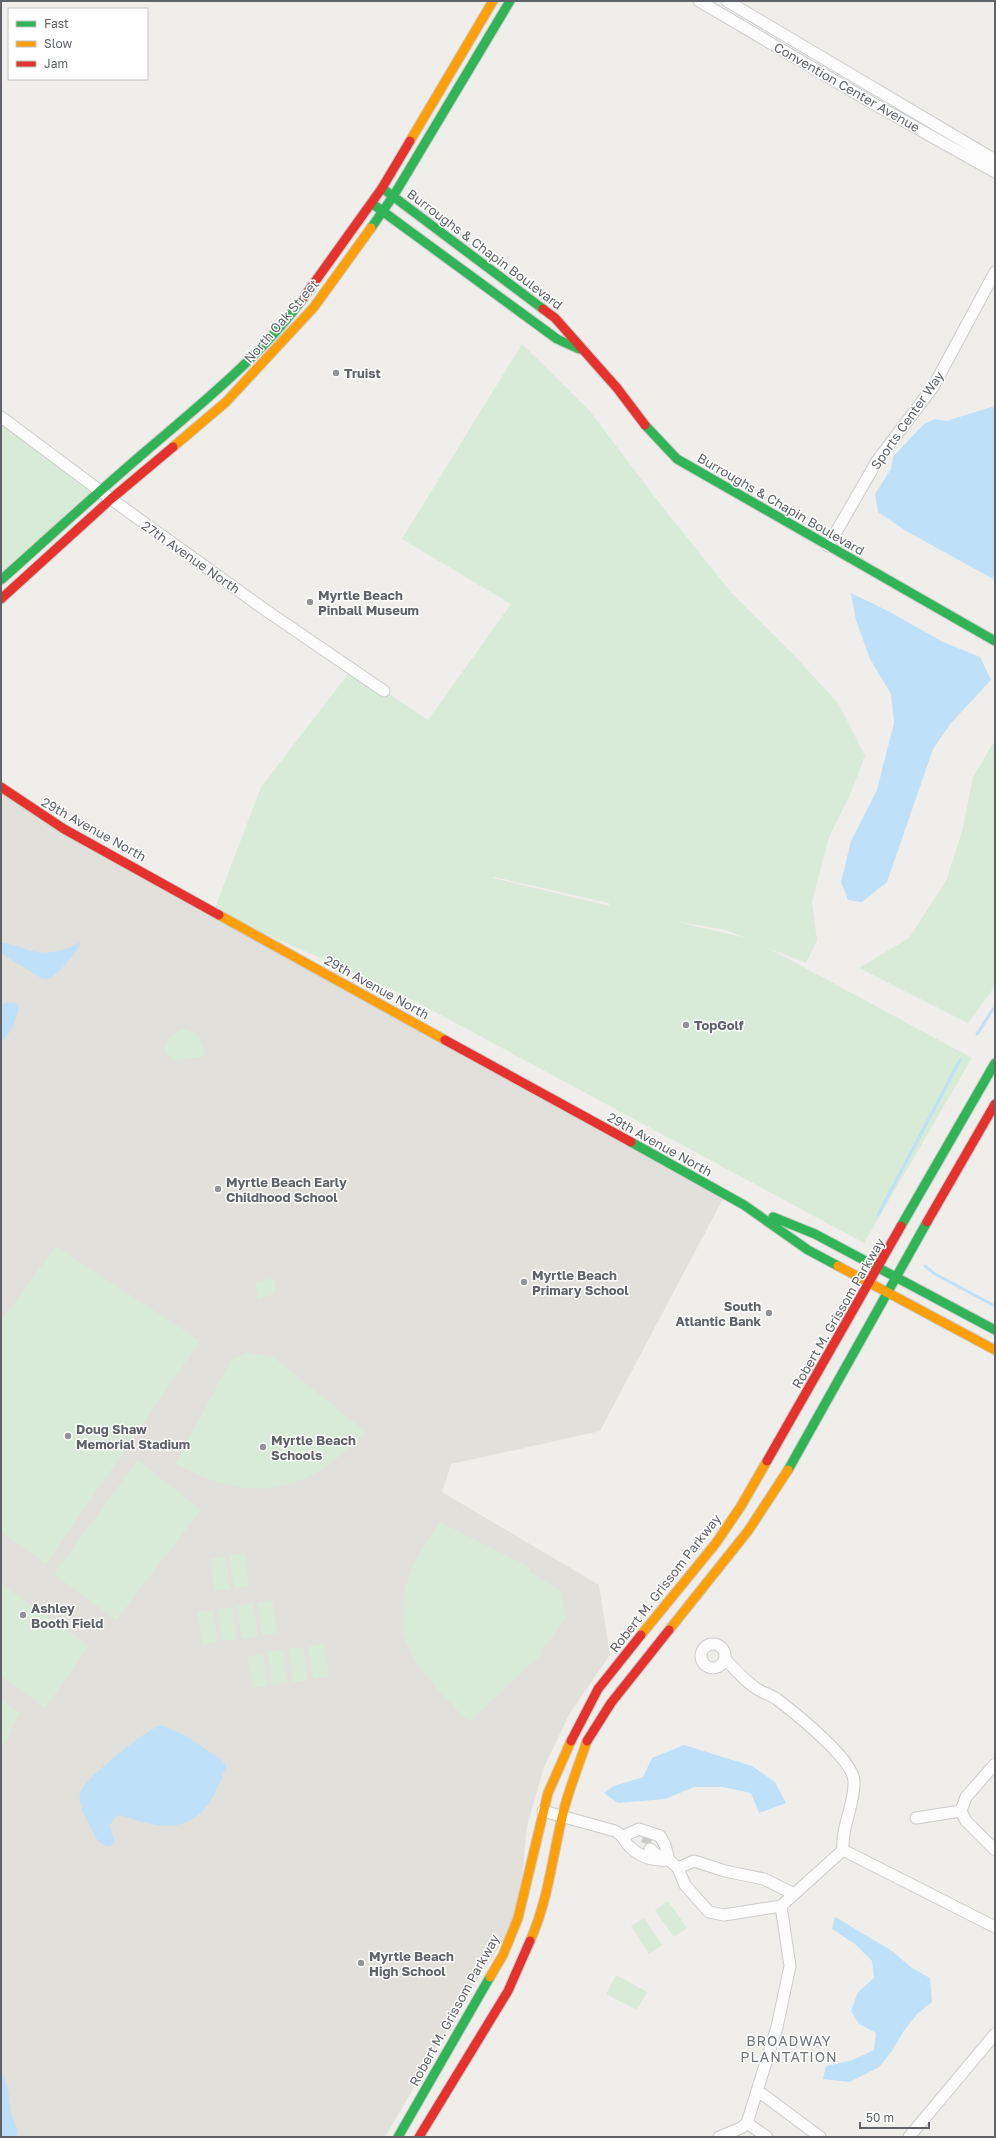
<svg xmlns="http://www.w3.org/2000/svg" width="996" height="2138" viewBox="0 0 996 2138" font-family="'Golos Text',sans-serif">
<rect width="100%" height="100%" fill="#efeeea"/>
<path fill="#e2e0da" d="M1 787 725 1195 600 1431 451 1464 442 1492 599 1585 610 1655 570 1713 544 1767 527 1826 518 1918 477 1980 385 2137H1Z"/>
<path fill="#d8ebd6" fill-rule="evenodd" d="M522 344 589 410 657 500 730 591 789 650 838 703 865 756 849 797 829 837 812 902 817 940 806 963 768 948 972 1058 864 1243 400 993 214 911 261 787 352 669 428 720 511 604 402 539ZM494 877 609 903V906L493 878ZM674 921 726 930 746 938Z
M1 417 100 491 1 580Z
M995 740V986L968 1023 859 968 909 938 946 881 962 832 973 777Z
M185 1029 198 1034 204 1050 203 1057 175 1060 165 1053C162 1041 174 1032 185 1029Z
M56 1246 200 1341 46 1564 1 1532V1321Z
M273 1278 276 1293 258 1299 255 1282Z
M247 1352 273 1357 366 1432C348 1448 329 1468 306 1478 258 1499 219 1486 175 1464L231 1360Z
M138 1460 201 1510 116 1620 54 1574Z
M440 1522 531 1568 529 1572 560 1590 566 1618 542 1650 544 1652 469 1722C444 1696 415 1669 403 1634 401 1629 402 1622 402 1616 402 1580 419 1550 440 1522Z
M245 1553 249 1586 234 1588 229 1555Z
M225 1556 230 1589 215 1591 210 1559Z
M1 1584 89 1646 45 1708 1 1676Z
M272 1600 277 1633 262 1635 257 1603Z
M253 1603 258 1636 242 1639 237 1606Z
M233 1607 237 1639 222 1641 217 1609Z
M213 1610 218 1642 202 1644 197 1612Z
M324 1644 329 1677 313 1679 309 1646Z
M303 1647 308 1680 293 1682 288 1649Z
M283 1650 288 1683 272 1685 268 1652Z
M263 1654 268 1686 252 1688 247 1656Z
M1 1700 19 1712 7 1741 1 1745Z
M668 1901 687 1928 674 1937 655 1910Z
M644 1918 662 1945 649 1954 631 1926Z
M616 1975 647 1992 637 2010 606 1994Z"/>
<path fill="#bfe0f9" d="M995 406V580L906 531 878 512 875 494 891 469 893 457 924 424 935 419 946 421Z
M851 593 888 611 943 642 980 657 991 680 951 723 933 749 887 882 862 902 848 900 841 882 851 841 877 790 894 723 891 694 870 659 856 620Z
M81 942C79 951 55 978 47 979 45 979 43 978 41 978L1 953V943C11 943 16 946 25 949 46 956 62 952 81 942Z
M11 1002 16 1003 19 1008C16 1021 11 1033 1 1042V1004Z
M162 1725 186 1736 222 1760 226 1766C206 1827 180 1837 120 1815L115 1817 110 1825 114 1841 111 1846C98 1846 96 1838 91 1827 86 1818 77 1804 80 1793 83 1780 147 1728 162 1725Z
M684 1745 752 1766 775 1782 786 1803 759 1813 751 1793 723 1787H694L665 1799 618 1803 604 1793 614 1786 643 1777 652 1758Z
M835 1917 892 1951 912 1968 930 1978 932 2002 917 2014 903 2032 892 2051 879 2067 850 2082 823 2079 826 2066 853 2060 874 2050 876 2033 859 2024 851 2011 858 1992 874 1978 872 1961 855 1944 832 1929Z
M1 2059 2 2071 8 2089 11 2114 18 2131 16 2137H1Z"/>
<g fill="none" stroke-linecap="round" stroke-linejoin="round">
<path stroke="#bfe0f9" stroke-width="3" d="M977 1034 995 1006
M878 1215 960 1060
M925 1266 935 1274 995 1306"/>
<path stroke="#cbcbca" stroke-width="11" stroke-dasharray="11 5.5" stroke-linecap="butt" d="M643 1837 652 1840"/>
<defs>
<path id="street" d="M699 1 881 108 995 172
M727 1 995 160
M1 417 111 499 264 609 384 691
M828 546 877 461 933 387 995 272
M701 1656a12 12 0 1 1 24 0a12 12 0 1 1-24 0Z
M725 1659C735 1669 746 1683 759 1690 765 1694 772 1695 778 1700 796 1714 853 1759 854 1781 855 1805 841 1826 843 1850
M995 1764 966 1797 961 1811 966 1821 995 1850
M543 1811 615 1831C626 1837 623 1841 630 1847 641 1858 655 1861 669 1860
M916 1818 961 1811
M623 1836 639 1829 660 1836 665 1845 669 1860 678 1868 685 1885 709 1912 724 1915 781 1906
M650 1849 657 1855 659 1860
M678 1868 694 1861 725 1871 764 1879 794 1894
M758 2091 820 2137
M747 2123 767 2137
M719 2137 741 2128 747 2123 777 2027 790 1966 781 1906 843 1850 995 1927
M909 2137 995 2034"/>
<path id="fast" d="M382 188 543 309
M374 205 557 339 579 349
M371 228 394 195 510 1
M645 425 677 459 995 641
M1 580C49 537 97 493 146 451 202 403 260 357 304 297
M631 1142 744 1205 808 1250 838 1266
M773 1217 815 1234 995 1330
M901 1226 995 1063
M788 1470 927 1222
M398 2137 490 1977"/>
<path id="slow" d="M410 141 493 1
M173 447 226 402 314 307 371 228
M219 915 445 1040
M838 1266 995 1350
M669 1630 748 1531 788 1470
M641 1635 716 1543 741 1506 767 1461
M530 1941C550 1897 553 1848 566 1802 572 1782 580 1761 587 1741
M490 1977 503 1955 518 1918 548 1793 571 1741"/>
<path id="jam" d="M304 297 382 188 410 141
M543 309 555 318 617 388 645 425
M1 599 111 499 173 447
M1 787 64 829 219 915
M445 1040 631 1142
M927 1222 995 1104
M767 1461 901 1226
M571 1741 598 1689 641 1635
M587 1741 611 1703 669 1630
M419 2137 508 1991 530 1941"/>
</defs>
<use href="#street" stroke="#cbcccc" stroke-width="13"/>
<use href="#fast" stroke="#cacacb" stroke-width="11"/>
<use href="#slow" stroke="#cacacb" stroke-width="11"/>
<use href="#jam" stroke="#cacacb" stroke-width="11"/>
<use href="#street" stroke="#fdfcfc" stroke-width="11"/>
<use href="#fast" stroke="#30b455" stroke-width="9"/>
<use href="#slow" stroke="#ff9f0a" stroke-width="9"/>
<use href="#jam" stroke="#e5322d" stroke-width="9"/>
</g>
<g fill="#919496" stroke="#fff" stroke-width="1.5">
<circle cx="336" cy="373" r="4"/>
<circle cx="310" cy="602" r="4"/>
<circle cx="686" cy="1025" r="4"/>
<circle cx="218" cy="1189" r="4"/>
<circle cx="524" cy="1282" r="4"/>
<circle cx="769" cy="1313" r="4"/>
<circle cx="68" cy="1436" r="4"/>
<circle cx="263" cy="1447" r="4"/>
<circle cx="23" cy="1615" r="4"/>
<circle cx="361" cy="1963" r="4"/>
</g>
<g text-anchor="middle" stroke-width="3" stroke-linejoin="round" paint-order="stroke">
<g font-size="13" fill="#5f6368" stroke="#fff">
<text transform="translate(847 87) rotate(30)" y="5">Convention Center Avenue</text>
<text transform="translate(485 249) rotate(37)" y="5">Burroughs &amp; Chapin Boulevard</text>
<text transform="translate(281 321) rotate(-49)" y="5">North Oak Street</text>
<text transform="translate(907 420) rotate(-55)" y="5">Sports Center Way</text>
<text transform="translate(781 504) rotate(30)" y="5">Burroughs &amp; Chapin Boulevard</text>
<text transform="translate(191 557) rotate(35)" y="5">27th Avenue North</text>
<text transform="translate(94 829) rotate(29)" y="5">29th Avenue North</text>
<text transform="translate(377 987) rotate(29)" y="5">29th Avenue North</text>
<text transform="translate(660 1144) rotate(29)" y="5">29th Avenue North</text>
<text transform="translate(838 1313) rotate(-60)" y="5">Robert M. Grissom Parkway</text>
<text transform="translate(665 1583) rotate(-52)" y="5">Robert M. Grissom Parkway</text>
<text transform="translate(454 2010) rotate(-61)" y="5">Robert M. Grissom Parkway</text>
</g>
<g font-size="13" font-weight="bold" fill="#5f6368" stroke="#fff" text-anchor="start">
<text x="344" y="378">Truist</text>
<text x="318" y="600">Myrtle Beach<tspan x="318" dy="15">Pinball Museum</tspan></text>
<text x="694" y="1030">TopGolf</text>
<text x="226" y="1187">Myrtle Beach Early<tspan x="226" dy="15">Childhood School</tspan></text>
<text x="532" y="1280">Myrtle Beach<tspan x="532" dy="15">Primary School</tspan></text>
<text x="761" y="1311" text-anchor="end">South<tspan x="761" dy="15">Atlantic Bank</tspan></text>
<text x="76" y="1434">Doug Shaw<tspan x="76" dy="15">Memorial Stadium</tspan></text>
<text x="271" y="1445">Myrtle Beach<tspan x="271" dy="15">Schools</tspan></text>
<text x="31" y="1613">Ashley<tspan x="31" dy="15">Booth Field</tspan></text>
<text x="369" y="1961">Myrtle Beach<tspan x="369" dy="15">High School</tspan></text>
</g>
<g font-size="14" letter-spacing="1" fill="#70757a" stroke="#fff">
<text x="789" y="2046">BROADWAY<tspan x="789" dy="16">PLANTATION</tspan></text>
</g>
</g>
<rect width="996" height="2138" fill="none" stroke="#5f6368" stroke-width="4"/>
<rect x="8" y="8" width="140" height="72" fill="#ffffff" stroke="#bfc1c3"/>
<rect x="16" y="21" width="20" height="6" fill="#30b455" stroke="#bfc1c3"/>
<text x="44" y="28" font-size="12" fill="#5f6368">Fast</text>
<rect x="16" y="41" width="20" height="6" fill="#ff9f0a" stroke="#bfc1c3"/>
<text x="44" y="48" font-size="12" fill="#5f6368">Slow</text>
<rect x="16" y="61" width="20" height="6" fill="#e5322d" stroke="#bfc1c3"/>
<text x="44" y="68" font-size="12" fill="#5f6368">Jam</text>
<path d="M860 2122v6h69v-6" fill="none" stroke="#5f6368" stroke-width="2"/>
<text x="866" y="2122" font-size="12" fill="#5f6368" stroke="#ffffff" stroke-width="3" paint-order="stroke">50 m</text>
</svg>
